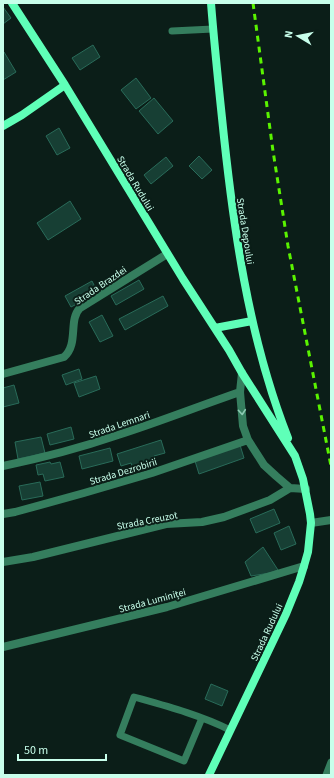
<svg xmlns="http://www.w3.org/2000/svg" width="334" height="778" viewBox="0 0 334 778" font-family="'Source Sans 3',sans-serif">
<rect width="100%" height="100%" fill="#0b1e18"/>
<path fill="#173f34" stroke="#296b59" d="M3 7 11 18 3 24Z
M93 45 100 57 80 70 72 58Z
M3 52H4L16 72 3 80Z
M136 78 151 98 136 109 121 90Z
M154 98 173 121 158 134 139 111Z
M59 128 70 148 57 155 46 136Z
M199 156 212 170 202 179 189 166Z
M166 157 173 166 151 184 144 175Z
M70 201 81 219 48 240 37 223Z
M139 280 144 289 116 305 111 296Z
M92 281 98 293 71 307 65 296Z
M163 296 168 306 125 330 119 319Z
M102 315 113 336 100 342 89 322Z
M79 369 82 379 66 385 62 375Z
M96 376 100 389 79 397 74 383Z
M14 385 19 403 3 407V388Z
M71 427 74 439 50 445 47 434Z
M41 437 45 453 18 459 15 442Z
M161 440 165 453 154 456 157 465 134 472 131 463 121 466 117 454Z
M240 445 244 458 199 474 195 461Z
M110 448 113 461 82 469 79 456Z
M50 462 51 464 60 462 64 477 45 481 43 474 38 475 36 465Z
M40 482 43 496 22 500 19 486Z
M274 509 280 523 256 533 250 519Z
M289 526 296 544 281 550 274 533Z
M263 547 278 570 270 573 251 576 245 562Z
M211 684 228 691 222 706 205 699Z"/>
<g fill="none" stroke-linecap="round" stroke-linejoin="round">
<path stroke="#357e5e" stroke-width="7" d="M172 31 213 29
M202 718 184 761 120 735 134 697C166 706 200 715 230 730
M326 775 331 762"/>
<path stroke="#357e5e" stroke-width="8" d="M242 373 240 392 243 426 248 440 264 465 276 476 290 488 306 489
M3 374 64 357C79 344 68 320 80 308L167 254
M3 466C42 458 80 448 118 435 159 422 199 406 240 392
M3 514 15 512 84 493 152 473 248 440
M311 523 331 520
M3 562 33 557 166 524 202 522 224 517 270 500 290 488
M3 647 167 607 304 566"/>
<path stroke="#5fffb8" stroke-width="8" d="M12 3 65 85 183 279 229 350 242 373 295 456 303 479 310 514 311 523 308 552 304 566 299 582 286 614 209 775
M211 3C214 41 218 80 222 118 233 226 248 336 288 438
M3 126 22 115 65 85
M215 328 252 321"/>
<path stroke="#5af300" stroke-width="3" stroke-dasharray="6 5" stroke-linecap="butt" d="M253 3 273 151 288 246 331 466"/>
</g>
<defs><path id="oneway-chevron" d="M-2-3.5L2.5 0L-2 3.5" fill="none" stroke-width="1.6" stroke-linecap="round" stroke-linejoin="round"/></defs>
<use stroke="#8dcbb3" href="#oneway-chevron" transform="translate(242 412) rotate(85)"/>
<g text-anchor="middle" stroke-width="4" stroke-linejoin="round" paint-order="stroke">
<g font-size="10" fill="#c8ffeb" stroke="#0b1e18">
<text transform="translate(136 183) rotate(59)" y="4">Strada Rudului</text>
<text transform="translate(246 231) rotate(81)" y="4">Strada Depoului</text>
<text transform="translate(100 285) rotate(-34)" y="4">Strada Brazdei</text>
<text transform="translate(119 424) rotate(-19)" y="4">Strada Lemnari</text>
<text transform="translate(123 471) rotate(-17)" y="4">Strada Dezrobirii</text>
<text transform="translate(147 520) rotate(-11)" y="4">Strada Creuzot</text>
<text transform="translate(152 600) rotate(-15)" y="4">Strada Luminiței</text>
<text transform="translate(266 632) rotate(-65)" y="4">Strada Rudului</text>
</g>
</g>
<rect width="334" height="778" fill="none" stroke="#c8ffeb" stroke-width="8"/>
<g transform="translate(298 36) rotate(280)" stroke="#0b1e18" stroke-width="3" paint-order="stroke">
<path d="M0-3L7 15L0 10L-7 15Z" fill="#c8ffeb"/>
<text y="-6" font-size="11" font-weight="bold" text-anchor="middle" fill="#c8ffeb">N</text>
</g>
<path d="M18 754v6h88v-6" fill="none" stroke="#c8ffeb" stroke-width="2"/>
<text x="24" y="754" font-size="12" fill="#c8ffeb" stroke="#0b1e18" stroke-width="3" paint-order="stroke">50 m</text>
</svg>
